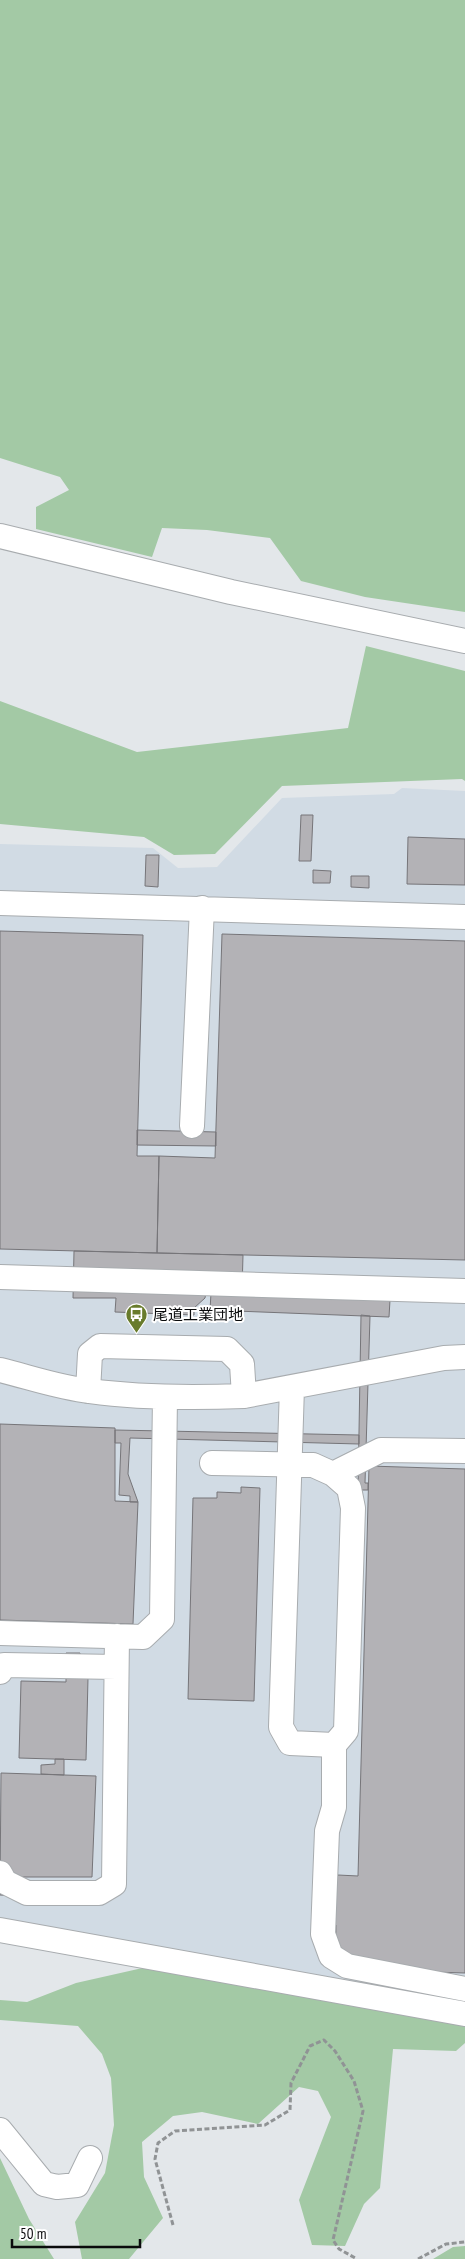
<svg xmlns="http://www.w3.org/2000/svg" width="465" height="2259" viewBox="0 0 465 2259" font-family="'PT Sans Narrow','Noto Sans JP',sans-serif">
<rect width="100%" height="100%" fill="#e3e7ea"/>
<path fill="#d1dbe4" d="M402 788 465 791V2018L0 1933V844L153 848 178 868 217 867 282 798 394 794Z"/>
<path fill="#a3c9a5" d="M0 0H465V612L365 597 301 581 270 538 207 530 162 528 152 557 36 529V507L69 490 60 477 0 458Z
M366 646 465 671V781L462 779 282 786 215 854 174 855 144 837 0 824V701L137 752 348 728Z
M147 1967 465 2022V2043L456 2051 393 2049 380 2188 364 2204 345 2246 312 2245 299 2200 331 2117 318 2091 299 2087 258 2124 202 2112 173 2116 142 2142 144 2177 163 2218 129 2259H82L75 2222 105 2173 114 2125 111 2078 102 2054 78 2026 0 2020V2000L27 2002 76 1983Z
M0 2158 29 2219 54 2259H0Z
M465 2246V2259H433L453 2247Z"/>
<path fill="#b3b2b6" stroke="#767579" d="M301 815H313L311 861H299Z
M408 837 465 839V885L407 884Z
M146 855H159L158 887 145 886Z
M313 870 331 871 330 883H313Z
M351 876H369V888L351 887Z
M0 931 143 935 137 1156H159L157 1253 0 1249Z
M222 934 465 941V1260L157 1253 159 1156 215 1158Z
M137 1130 216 1132V1146L137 1145Z
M74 1251 243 1255 242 1292H206L205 1298 194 1308V1315L115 1312 116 1298H73Z
M211 1293 390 1300 389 1317 210 1310Z
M361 1315 370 1316 365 1483H368V1490H358Z
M0 1424 115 1428V1501L138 1502 133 1624 0 1620Z
M115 1430 359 1435V1444L130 1438 128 1474 138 1502H130V1496L119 1495 121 1443H115Z
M369 1466 465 1469V1973L335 1969 336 1925H330L331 1878H337L338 1875 358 1876Z
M241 1487 260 1488 254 1701 188 1699 193 1498H217V1492L241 1493Z
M66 1653H80L79 1678H88L86 1760 19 1758 21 1681 66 1682Z
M55 1759H64V1775L41 1774V1765L55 1764Z
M1 1773 96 1776 92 1877H21L18 1896 0 1895Z"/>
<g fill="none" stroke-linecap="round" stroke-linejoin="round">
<defs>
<path id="minor" d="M0 536 231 592 465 641
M0 903 465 917
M192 1126 202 908
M0 1277 465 1291
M0 1370C29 1377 60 1388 90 1391 141 1398 193 1398 244 1396L444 1358 465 1357
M88 1391 90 1354 100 1346 227 1349 242 1364 244 1396
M212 1463 313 1465 333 1474 349 1488 353 1508 346 1731 334 1745 290 1743 281 1727 292 1387
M333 1474 381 1450 465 1451
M0 1633 143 1637 162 1619 165 1397
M0 1672 4 1665 116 1667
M334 1745V1807L327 1831 323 1934 331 1956 347 1966 465 1989
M0 1873 5 1882 27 1893H99L114 1884 117 1636
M0 1930 465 2014
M0 2130 44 2184 57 2187 77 2185 90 2158"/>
</defs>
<use href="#minor" stroke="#a8acaf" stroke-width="26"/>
<path stroke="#909395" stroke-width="3" stroke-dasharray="5 2.5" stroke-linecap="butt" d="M173 2225 155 2159 158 2143 175 2131 265 2125 290 2110 291 2083 310 2046 324 2040 335 2051 354 2081 363 2111 333 2240 339 2249 357 2259
M418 2259 446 2244 465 2242"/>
<use href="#minor" stroke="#fff" stroke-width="24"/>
</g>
<defs>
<symbol id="bus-pin" viewBox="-11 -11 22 30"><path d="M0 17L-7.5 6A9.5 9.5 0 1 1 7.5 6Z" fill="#687b2b" stroke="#fff"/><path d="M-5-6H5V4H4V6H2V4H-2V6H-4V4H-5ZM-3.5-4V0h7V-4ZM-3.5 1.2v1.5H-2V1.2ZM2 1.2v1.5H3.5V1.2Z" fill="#fff"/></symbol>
</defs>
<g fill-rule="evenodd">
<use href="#bus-pin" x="124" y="1302" width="25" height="34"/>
</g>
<g text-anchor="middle" stroke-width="4" stroke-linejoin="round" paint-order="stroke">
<g font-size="15" fill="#0a0b0c" stroke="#fff" text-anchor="start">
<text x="153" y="1320">尾道工業団地</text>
</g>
</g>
<path d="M12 2239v8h128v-8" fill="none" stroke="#0a0b0c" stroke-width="2.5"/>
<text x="20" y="2239" font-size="15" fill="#0a0b0c" stroke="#ffffff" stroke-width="4" paint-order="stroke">50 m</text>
</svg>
